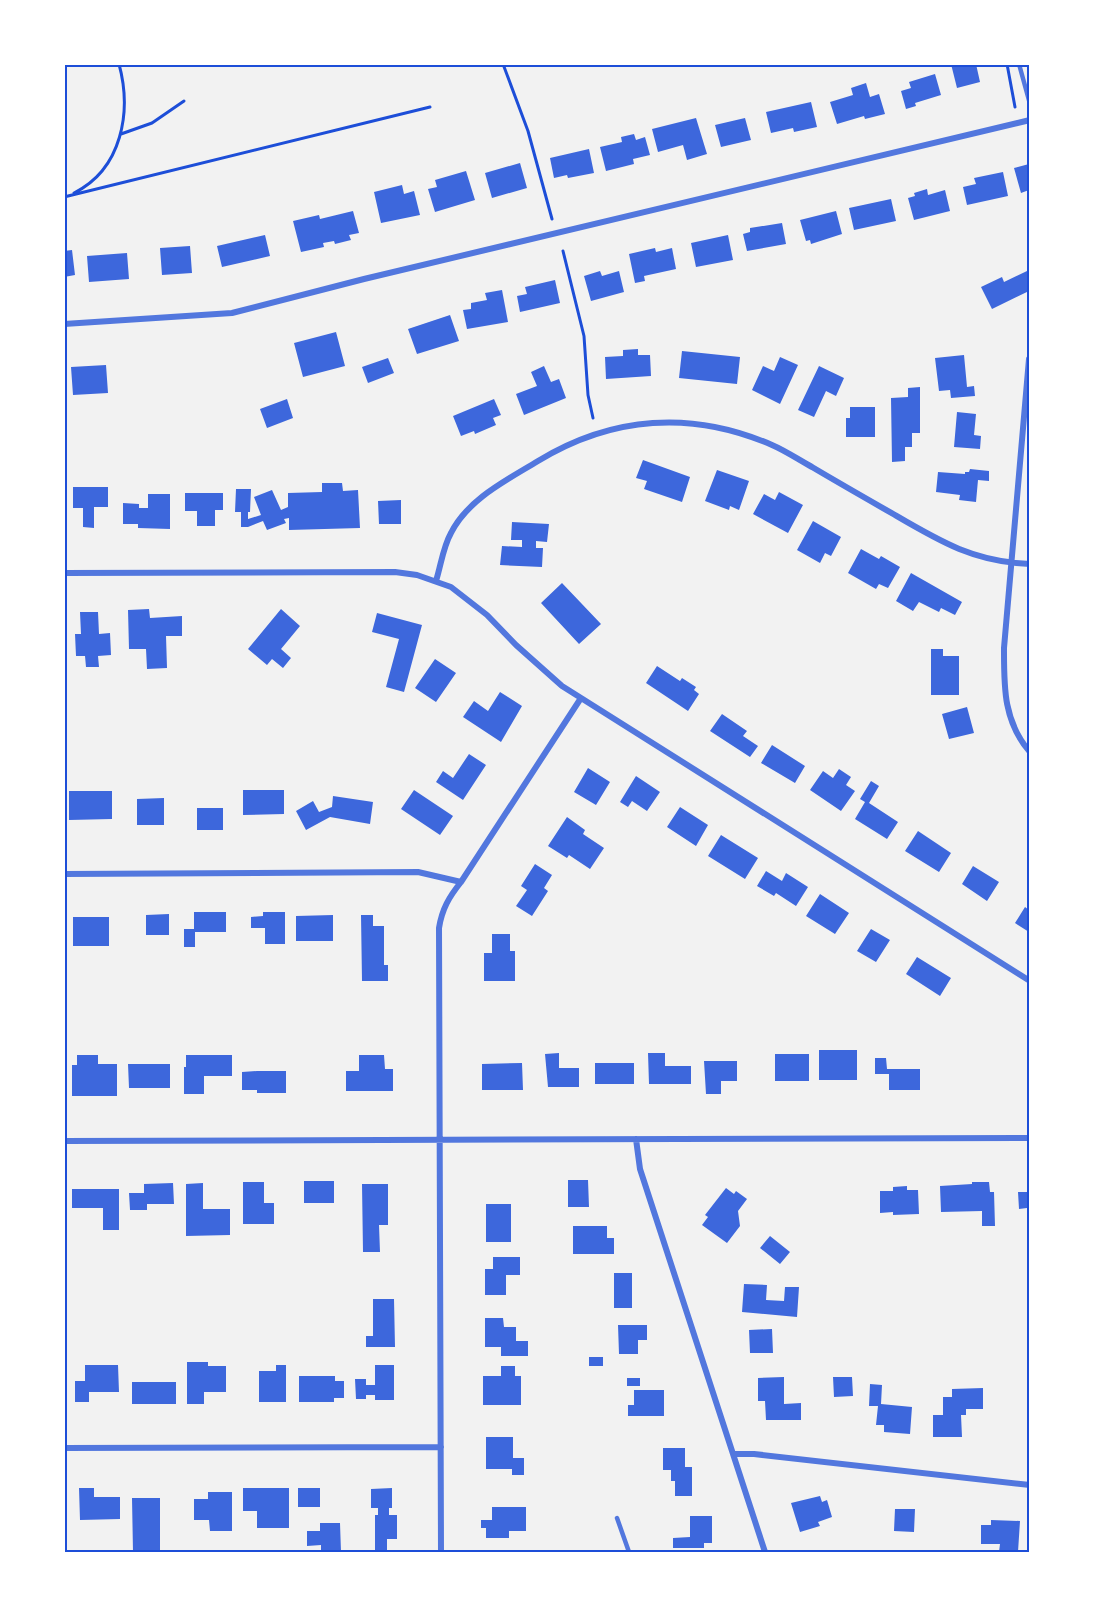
<svg xmlns="http://www.w3.org/2000/svg" width="1094" height="1617" viewBox="0 0 1094 1617" font-family="Montserrat,sans-serif">
<rect width="100%" height="100%" fill="#f2f2f2"/>
<path fill="#3d67dc" d="M951 64H976L980 82 957 88Z
M935 74 941 95 915 103 916 106 906 109 901 91 911 88 909 82Z
M866 83 870 97 879 94 885 114 865 119 864 116 837 124 830 102 853 95 851 88Z
M811 102 817 127 794 132 793 128 771 133 766 112Z
M696 118 707 154 687 160 683 145 658 152 652 129Z
M745 118 751 140 721 147 715 125Z
M634 134 636 140 645 137 650 155 633 159 634 164 606 171 600 147 622 142 621 137Z
M589 149 594 173 568 178 567 175 554 178 550 158Z
M520 163 527 188 492 198 485 173Z
M1029 164V190L1021 193 1014 168Z
M466 171 475 200 435 212 428 189 437 187 435 180Z
M1003 172 1008 196 967 205 963 187 976 184 974 178Z
M402 185 404 194 414 191 420 215 381 223 374 192Z
M927 189 928 195 945 190 950 211 914 220 908 198 915 196 914 193Z
M891 199 896 221 854 230 849 208Z
M353 211 359 233 349 235 351 240 335 244 334 241 323 243 324 247 301 252 293 221 319 215 320 219Z
M836 211 842 234 811 244 810 240 806 241 800 220Z
M782 223 786 244 747 251 743 234 750 232V228Z
M265 235 270 256 222 267 217 246Z
M728 235 733 260 696 267 691 243Z
M190 246 192 273 162 275 160 248Z
M655 248 656 252 672 248 676 269 644 276 645 281 635 283 629 254Z
M72 250 75 275 64 277V251Z
M127 253 129 279 89 282 87 256Z
M600 271 602 276 619 271 624 292 591 301 584 276Z
M1027 271 1029 276V291L992 309 981 287 1002 277 1004 282Z
M555 280 560 303 520 312 517 296 527 294 525 287Z
M502 290 508 322 467 329 463 310 471 309V303L487 300 485 293Z
M450 315 459 341 417 354 408 329Z
M336 332 345 366 303 377 294 343Z
M638 349V355H650L651 376 606 379 605 357 623 356V350Z
M682 351 740 357 737 384 679 378Z
M964 355 967 387 974 386 975 396 951 398 950 390 939 391 935 358Z
M780 357 798 365 780 404 752 390 763 366 774 371Z
M388 358 394 373 368 383 362 367Z
M106 365 108 393 73 395 71 367Z
M544 366 551 382 559 379 566 398 524 415 516 394 537 386 531 372Z
M819 366 844 378 836 396 826 391 814 417 798 410Z
M920 387V433H912V447H905V461L892 462 891 398 908 397V388Z
M287 399 293 418 267 428 260 409Z
M494 399 501 415 493 418 496 425 475 434 474 431 461 436 453 416Z
M850 407H875V437H846V418H850Z
M957 412 976 414 974 435 981 436 980 449 954 447Z
M643 460 690 477 682 502 644 489 647 481 636 478Z
M970 469 989 471V481L978 480 976 502 959 500 960 495 936 492 938 472 965 474V472H969Z
M717 470 749 481 739 510 730 506 729 510 705 501Z
M322 483H342L343 491 358 490 360 528 289 530V518L284 519 286 523 267 530 263 521 248 527H241V512H235L236 489H251L250 512H248V519L261 515 254 497 272 490 281 510 288 507V493L322 492Z
M73 487H108V507H94V528L83 527V508H73Z
M779 492 803 505 788 533 753 514 764 494 775 500Z
M185 493H223V510H215V526H197V511H185Z
M148 494H170V529L138 528V524H123V503L139 504V508H148Z
M401 500V524H379L378 501Z
M813 521 841 537 831 556 825 553 820 563 797 550Z
M512 522 549 524 547 542 536 541V548H543L542 567 500 565 502 546 522 547V540H511Z
M861 549 879 559 881 556 900 567 888 588 879 584 876 589 848 573Z
M911 573 962 602 955 615 941 608 939 612 919 602 913 611 896 601Z
M562 583 601 624 579 644 541 603Z
M149 609 150 618 182 616V636H166L167 668 147 669 146 649H129L128 610Z
M281 609 300 626 281 649 291 658 283 668 272 659 267 665 248 649Z
M80 612H98L99 634 110 633 111 655 98 656 99 667H86L85 656H76L75 634H81Z
M377 613 422 625 404 692 386 687 399 639 372 632Z
M931 649H943V656H959V695H931Z
M435 659 456 673 436 702 415 688Z
M657 666 680 681 682 678 696 687 694 690 699 694 688 711 646 683Z
M500 692 522 706 501 742 463 717 474 701 488 711Z
M967 707 974 733 949 739 942 714Z
M722 714 747 731 743 736 758 746 750 757 710 731Z
M772 745 805 766 795 783 761 763Z
M469 754 486 765 463 800 436 782 443 771 453 778Z
M588 768 610 782 596 805 574 792Z
M839 769 851 777 846 785 855 791 841 811 810 790 823 771 833 778Z
M636 776 660 792 647 811 632 801 628 807 620 802Z
M871 781 879 786 869 803 898 822 887 839 855 819 865 802 860 799Z
M243 790H284V814L243 815Z
M414 790 453 816 440 835 401 809Z
M69 791H112V819L69 820Z
M333 796 373 802 370 824 330 817 306 830 296 811 313 801 319 812 332 807Z
M164 798V825H137V799Z
M680 807 708 825 696 846 667 827Z
M197 808H223V830H197Z
M567 817 585 830 583 834 604 848 590 869 569 855 567 858 548 846Z
M918 831 951 853 939 872 905 851Z
M721 835 758 858 745 879 708 856Z
M535 864 552 875 544 888 548 891 532 916 516 906 527 890 521 886Z
M973 866 999 882 987 901 962 884Z
M766 871 782 881 786 873 808 887 796 906 776 893 774 896 757 886Z
M820 894 849 913 835 934 806 916Z
M1025 907 1029 910V932L1015 923Z
M194 912H226V932H195V947H184V929H194Z
M263 912H285V944H265V928H251V917L263 916Z
M169 914V935H146V915Z
M333 915V941H296V916Z
M361 915H373V926H384V965H388V981H362Z
M73 917H109V946H73Z
M871 929 890 940 876 962 857 951Z
M492 934H510V951H515V981H484V953H492Z
M917 957 951 978 940 996 906 974Z
M819 1050H857V1080H819Z
M559 1053V1068H579V1087H548L545 1054Z
M648 1053H665V1066H691V1084H649Z
M775 1054H809V1081H775Z
M77 1055H98V1064H117V1096H72V1065H77Z
M186 1055H232V1076H204V1094H184V1067H186Z
M359 1055H384L385 1069H393V1091H346V1071H359Z
M875 1058H886L887 1069H920V1090H889V1074H875Z
M704 1061H737V1081H721V1094H706Z
M522 1063 523 1090H482V1064Z
M595 1063H634V1084H595Z
M128 1064H170V1088H129Z
M257 1071H286V1093H257V1090H242V1072Z
M568 1180H588L589 1207H568Z
M304 1181H334V1203H304Z
M243 1182H264V1203H274V1224H243Z
M972 1182H989L990 1192H994L995 1226H982V1211L941 1212 940 1186 972 1184Z
M173 1183 174 1204H147V1210H130L129 1193H144V1184Z
M203 1183V1209H230V1235L186 1236V1184Z
M362 1184H388V1225H379L380 1252H363Z
M907 1186V1190H918L919 1214 893 1215V1212L880 1213V1191H893V1187Z
M726 1188 734 1194 736 1191 747 1199 738 1211 740 1226 727 1243 702 1225 708 1217 705 1215Z
M72 1189H119V1230H103V1208H72Z
M1018 1192H1029L1027 1208 1019 1209Z
M486 1204H511V1242H486Z
M573 1226H607V1238H614V1254H573Z
M770 1236 790 1252 780 1264 760 1248Z
M493 1257H520V1275H506V1295H485V1269H493Z
M614 1273H632V1308H614Z
M744 1284 767 1285 766 1300 784 1301 785 1287H799L797 1317 742 1312Z
M373 1299H394L395 1347H366V1336H373Z
M485 1318H503L504 1327H516V1341H528V1356H501V1347H485Z
M618 1325H647V1340H638V1354H619Z
M772 1329 773 1353H750L749 1330Z
M589 1357H603V1366H589Z
M187 1362H208V1366H226V1392H204V1404H187Z
M85 1365H118L119 1392H89V1402H75V1381H85Z
M276 1365H286V1402H259V1371H276Z
M375 1365H394V1400H375V1395H366V1399H356L355 1379H366V1385H375Z
M501 1366H515V1376H521V1405H483V1376H501Z
M299 1376H335V1381H344V1398H334V1402H299Z
M784 1377V1404L801 1403V1420H766L765 1401H758V1378Z
M833 1377H852L853 1396 834 1397Z
M627 1378H640V1386H627Z
M132 1382H176V1404H132Z
M870 1384 882 1385 881 1404 912 1407 910 1434 884 1432V1425H876L878 1406H869Z
M983 1388V1409H966V1415H961L962 1437H933V1415H943V1397H952V1389Z
M634 1390H664V1416H628V1405H634Z
M486 1437H513V1458H524V1475H512V1469H486Z
M663 1448H685V1467H692V1496H675V1481H671V1470H663Z
M79 1488H94V1497H120V1519L80 1520Z
M243 1488H289V1528H257V1511H243Z
M298 1488H320V1507H298Z
M392 1488V1508H389V1515H397V1539H387V1552H375V1515H378V1508H371V1489Z
M208 1492H232V1531H210L209 1520H194V1499H208Z
M820 1496 822 1502 827 1500 832 1517 818 1522 820 1526 800 1532 791 1503Z
M132 1498H160V1552H133Z
M492 1507H526V1531H509V1538H486V1528H481V1520H492Z
M895 1509H915L914 1532 894 1531Z
M690 1516H712V1543H704V1548H673V1538L690 1537Z
M991 1520 1020 1521 1018 1552H999L1000 1544H981V1525H991Z
M320 1523H340L341 1552H321V1545L307 1546V1531H320Z"/>
<g fill="none" stroke-linecap="round" stroke-linejoin="round">
<path stroke="#1d4ed8" stroke-width="3" d="M503 64 528 131 552 219
M1007 64 1015 107
M121 134 152 123 184 101
M74 193C122 169 132 112 119 64
M64 197 430 107
M563 251 584 336 588 395 593 418"/>
<path stroke="#5277de" stroke-width="4.5" d="M1019 64 1030 104
M617 1518 629 1552"/>
<path stroke="#5277de" stroke-width="6" d="M64 324 232 313 364 279 1030 120
M1029 359 1004 648C1004 686 1003 721 1030 752
M64 573 395 572 417 575 451 587 487 615 516 645 562 686 1030 981
M436 581C441 565 443 547 451 533 468 499 507 480 538 461 612 416 692 410 772 445 786 451 799 460 812 467 839 483 867 499 895 515 941 542 975 562 1030 564
M64 874 418 872 461 882
M636 1139 640 1169 765 1552
M64 1141 1030 1138
M64 1448 441 1447
M733 1454H754L1030 1485
M441 1552 439 928C442 909 449 897 461 882L581 698"/>
</g>
<rect width="1094" height="1617" fill="none" stroke="#ffffff" stroke-width="132"/>
<rect x="66" y="66" width="962" height="1485" fill="none" stroke="#1d4ed8" stroke-width="2"/>
</svg>
